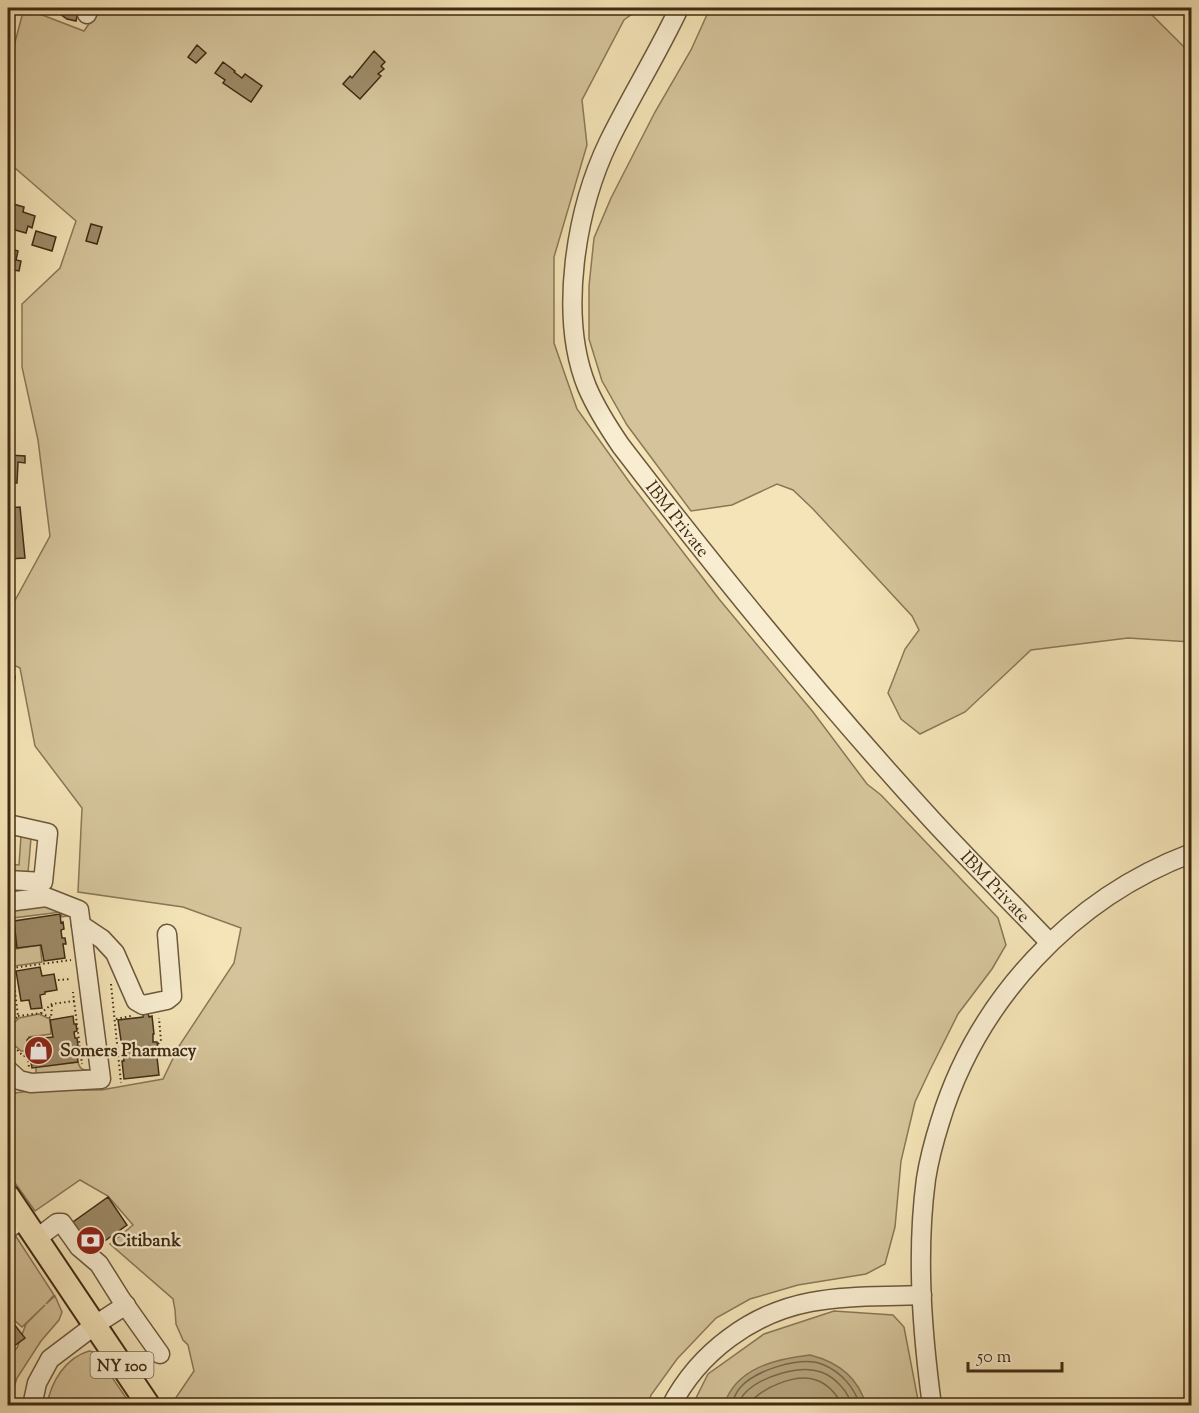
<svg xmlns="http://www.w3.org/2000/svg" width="1199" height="1413" viewBox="0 0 1199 1413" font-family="'Sorts Mill Goudy',serif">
<rect width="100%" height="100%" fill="#f4e4b7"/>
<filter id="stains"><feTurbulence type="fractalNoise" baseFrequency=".00333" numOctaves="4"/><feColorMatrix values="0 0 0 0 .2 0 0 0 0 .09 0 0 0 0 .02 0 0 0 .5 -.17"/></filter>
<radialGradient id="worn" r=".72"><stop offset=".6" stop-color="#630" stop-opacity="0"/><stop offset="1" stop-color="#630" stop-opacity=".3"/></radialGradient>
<path fill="#d5c49b" stroke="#8a7757" stroke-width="1.5" d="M24 8 84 31 100 8H640L624 20 582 100 587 145 554 257V343L577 409 630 483 719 599 813 712 867 784 881 795 998 918 1006 945 992 969 958 1014 930 1070 915 1102 901 1161 895 1227 885 1264 866 1274 798 1285 750 1299 716 1318 677 1359 651 1395 648 1405H178L175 1399 194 1371 188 1345 183 1340 176 1324 175 1310 173 1299 110 1244 133 1225 108 1196 80 1180 35 1211 8 1173V1094L36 1090H101L163 1079 179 1046 234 963 241 928 183 907 78 892 82 808 35 746 20 668 8 662V604H13L50 536 38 440 22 367V304L60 268 76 221 8 162V69Z
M710 8H899L904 10 930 13 940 8H1145L1186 49 1191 52V642L1128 638 1031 650 965 712 920 734 901 719 888 693 905 649 919 630 912 616 813 509 793 490 777 484 732 505 691 511 627 425 602 381 589 339V286L594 238 611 198 655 112 691 50Z
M21 836 31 838 28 873H13L10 865 11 864 19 865Z
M25 906 52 907 73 915 62 917 61 912 13 918 14 929 8 930V908Z
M14 933 16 949 40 945 42 962 8 967V934Z
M39 1014 50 1019 51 1034 29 1037V1051H21L8 1039V1029L19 1018Z
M78 1062C80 1071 85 1070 93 1070V1072L36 1074V1066Z
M15 1235 54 1295 46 1304 55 1296 62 1312 59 1320 41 1341 17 1378 8 1406V1356L17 1348 26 1324 45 1305 22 1327 8 1315V1239Z
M834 1311 893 1315 904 1327 919 1405 692 1406 708 1374 764 1334Z
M89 1351 94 1352 98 1357 131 1405H47C51 1382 65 1358 89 1351Z"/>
<path fill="#b6a57f" stroke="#867454" stroke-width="1.5" d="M810 1355C838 1362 858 1377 866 1405H724C736 1368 775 1359 810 1355Z"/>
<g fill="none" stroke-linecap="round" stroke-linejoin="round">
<path stroke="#7a6849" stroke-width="1.5" d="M731 1406C733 1400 735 1394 739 1389 754 1370 802 1355 824 1365 841 1372 855 1388 860 1406
M739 1406C740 1401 742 1396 745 1393 760 1377 800 1364 821 1372 835 1377 848 1391 852 1406
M748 1406C759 1388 796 1373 816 1380 828 1384 837 1395 843 1406"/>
</g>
<path fill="#9d8b68" stroke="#3f2a13" stroke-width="1.5" d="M52 8H79L76 21 67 19Z
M197 45 206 53 196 63 188 57Z
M374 51 385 62 381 66 384 69 378 74 381 76 360 99 343 84 350 76 352 78Z
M223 62 235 71 234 72 242 78 245 74 262 86 251 102 223 83 225 80 215 73Z
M10 203 24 207 23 212 35 216 32 228 28 226 26 233 8 228 10 221 8 220V212Z
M91 224 102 227 97 244 86 241Z
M36 231 56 237 52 251 32 245Z
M8 248 18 251 16 260 21 261 19 271 8 269Z
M8 384 13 385 10 401H8Z
M8 455 25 456V463L18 462 17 483H8Z
M20 507 25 558 8 559V508Z
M8 676H15L12 702 8 701Z
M60 914 61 923 63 922 64 929 61 930 62 938H65L66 944H63L65 958 44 961 41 945 17 948 14 921Z
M40 967 42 976 54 974 57 990 45 992V994L40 995 42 1008 31 1009 29 1000 21 1001 16 971Z
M143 1013H148L149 1017 152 1016 154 1034H153V1042H157L158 1049H154L155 1057H157L159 1075 124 1079 122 1061H124L118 1020 143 1017Z
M73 1016 74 1024H76L77 1031 74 1032 75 1038H77L78 1046H76L78 1062 32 1068 27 1040 29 1038 33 1037 35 1039 53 1037 50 1020Z
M108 1197 127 1225 92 1250 73 1222Z
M10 1319 25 1338 10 1349 8 1346V1322Z"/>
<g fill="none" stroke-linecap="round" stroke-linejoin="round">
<defs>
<g id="minor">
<path id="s1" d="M679 8C658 53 631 96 609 141 576 209 558 315 587 387 596 408 608 427 621 446 720 575 823 701 933 821 971 862 1011 902 1049 942"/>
<path d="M87 14 89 8"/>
<path d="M8 824 48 833 43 882 8 880"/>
<path d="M8 902 46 897 79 910 101 1079 31 1083 19 1080 8 1070"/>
<path d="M81 925 102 939 115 953 136 1001 143 1005 167 1000 172 996 167 934"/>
<path d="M8 1229 22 1219"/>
<path d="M36 1239 57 1223H62L79 1247 99 1264 121 1299 160 1354"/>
<path d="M32 1406 37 1383 50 1359 95 1325 126 1305"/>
<path d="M671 1406C699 1352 752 1313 811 1302 847 1295 885 1297 922 1295"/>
<path d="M932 1406C922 1331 916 1254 926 1179 929 1160 934 1141 940 1122 977 1000 1072 898 1192 853"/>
</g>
<path id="major" d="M8 1196 149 1406"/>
</defs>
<use href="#minor" stroke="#6c583c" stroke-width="21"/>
<use href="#major" stroke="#3f2a13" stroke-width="26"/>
<path stroke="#3f2a13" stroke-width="2" stroke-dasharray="1.5 3" stroke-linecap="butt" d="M8 932H15
M12 968 71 960
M8 969 12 968 18 1016 8 1028
M58 980 71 979
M111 984 121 1083
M74 1001 82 1064
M41 1013 51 1018 52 1005
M18 1016 41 1013 52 1004 74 1001 73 992
M116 1019 131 1016
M8 1040 23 1056H28L29 1068
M158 1044 161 1041 159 1018"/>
<use href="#minor" stroke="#f8edd0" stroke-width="18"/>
<use href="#major" stroke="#f4e4b7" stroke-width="22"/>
</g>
<defs>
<symbol id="shop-disc" viewBox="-11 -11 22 22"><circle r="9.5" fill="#8f2418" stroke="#f8edd0"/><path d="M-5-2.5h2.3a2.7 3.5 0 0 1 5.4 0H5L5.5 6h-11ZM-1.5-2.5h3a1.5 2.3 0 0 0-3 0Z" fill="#fff"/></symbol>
<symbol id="bank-disc" viewBox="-11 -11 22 22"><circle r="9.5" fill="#8f2418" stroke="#f8edd0"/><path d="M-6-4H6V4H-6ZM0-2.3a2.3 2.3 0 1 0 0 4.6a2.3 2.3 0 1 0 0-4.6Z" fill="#fff"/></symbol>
</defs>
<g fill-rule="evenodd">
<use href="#shop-disc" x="22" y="1034" width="33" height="33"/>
<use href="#bank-disc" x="74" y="1224" width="33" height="33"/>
</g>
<g text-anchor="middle" stroke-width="4.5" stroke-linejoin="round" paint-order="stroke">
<rect fill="#f8edd0" stroke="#76644c" stroke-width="1.5" x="90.5" y="1352" width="63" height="26" rx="4.5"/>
<g font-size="16" font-weight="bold" fill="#3f2a13">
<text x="122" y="1371">NY 100</text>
</g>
<g font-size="18" fill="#3f2a13" stroke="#f8edd0">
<text dy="6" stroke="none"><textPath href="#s1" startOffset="564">IBM Private</textPath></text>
<text dy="6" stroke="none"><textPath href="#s1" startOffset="1050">IBM Private</textPath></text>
</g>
<g font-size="18" font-weight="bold" fill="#3f2a13" stroke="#f8edd0" text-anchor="start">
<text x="60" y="1056">Somers Pharmacy</text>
<text x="112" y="1246">Citibank</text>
</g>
</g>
<rect width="1199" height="1413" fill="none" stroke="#f4e4b7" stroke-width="30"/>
<rect x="9" y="9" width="1181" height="1395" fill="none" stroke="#3f2a13" stroke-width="3"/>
<rect x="15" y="15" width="1169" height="1383" fill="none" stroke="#3f2a13" stroke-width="1.5"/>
<path d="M968 1362v9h94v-9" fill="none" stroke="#3f2a13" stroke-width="3"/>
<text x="977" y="1362" font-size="18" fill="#3f2a13" stroke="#f8edd0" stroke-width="4.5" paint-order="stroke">50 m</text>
<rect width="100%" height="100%" filter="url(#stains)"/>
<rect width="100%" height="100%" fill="url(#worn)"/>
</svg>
